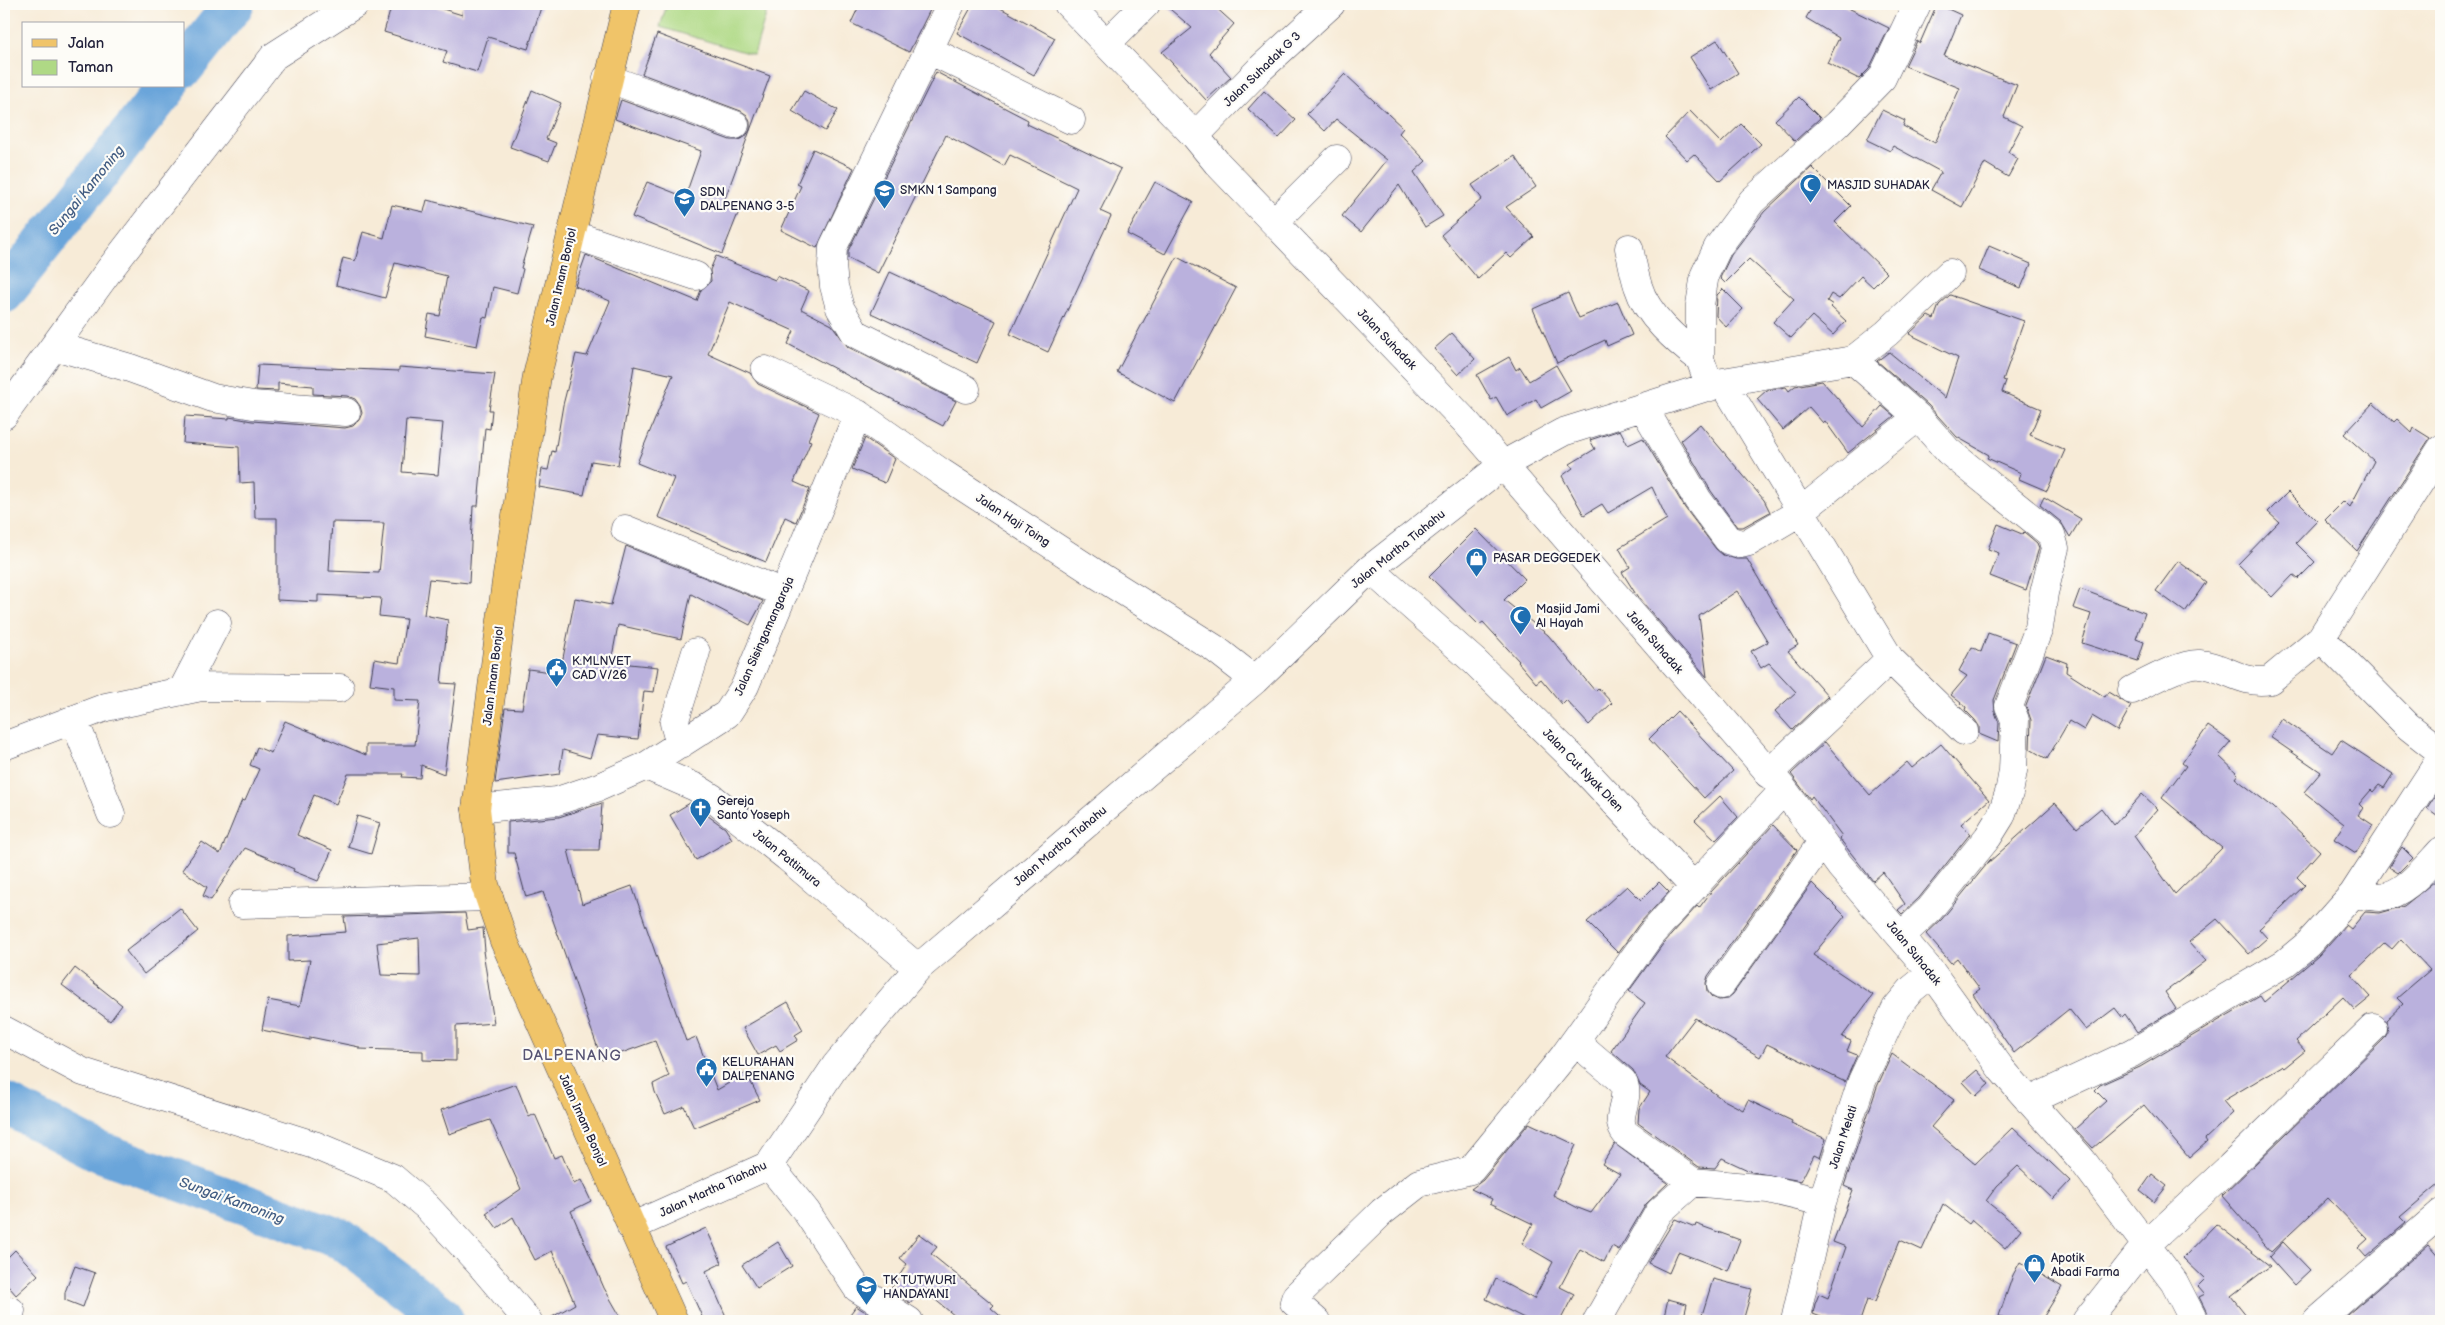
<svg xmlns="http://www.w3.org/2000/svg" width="2445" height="1325" viewBox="0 0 2445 1325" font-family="'Balsamiq Sans',sans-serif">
<rect width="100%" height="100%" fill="#fdfcf7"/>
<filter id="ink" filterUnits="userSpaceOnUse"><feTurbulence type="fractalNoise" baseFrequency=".02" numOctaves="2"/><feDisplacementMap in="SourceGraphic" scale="10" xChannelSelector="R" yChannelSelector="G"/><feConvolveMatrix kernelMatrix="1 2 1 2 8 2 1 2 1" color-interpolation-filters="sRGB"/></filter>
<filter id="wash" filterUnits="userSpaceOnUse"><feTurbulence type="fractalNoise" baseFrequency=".0096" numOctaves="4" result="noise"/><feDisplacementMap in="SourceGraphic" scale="20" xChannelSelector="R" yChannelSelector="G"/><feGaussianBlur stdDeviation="1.12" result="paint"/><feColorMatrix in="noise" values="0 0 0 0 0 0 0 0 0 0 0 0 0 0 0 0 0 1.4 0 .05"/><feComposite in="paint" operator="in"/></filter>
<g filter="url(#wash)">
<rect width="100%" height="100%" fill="#f7ebd7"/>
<path fill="#afd985" stroke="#687e60" d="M667 4H769L754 55 660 27Z"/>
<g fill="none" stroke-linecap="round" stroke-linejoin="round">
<path stroke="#6aa5da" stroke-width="41" d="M184 67 234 4
M4 293 168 86
M4 1103 95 1150 341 1239 440 1314 444 1321"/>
</g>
<g id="blocks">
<path fill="#bab1dd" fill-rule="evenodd" d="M392 4H427L462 15 463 4H542L528 49 488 37 477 72 443 62 447 51 384 32Z
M860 4H933L909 52 851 23Z
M973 4H993L1055 38 1034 75 957 33Z
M1164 4H1212L1234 24 1209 53 1231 77 1206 100 1162 52 1192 28Z
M1814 4H1840L1889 28 1869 69 1859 79 1827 63 1839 38 1806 18Z
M1937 4 1961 15 1944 56 2017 85 2004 117 2022 126 2008 152 2018 159 2008 177 1985 163 1962 207 1931 190 1941 172 1893 146 1890 151 1867 140 1882 110 1905 121 1903 126 1935 143 1960 88 1905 66 1917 41 1920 43Z
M657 34 770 76 723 204 739 211 722 254 632 217 647 182 685 197 701 151 615 119 621 100 730 140H738L745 137 750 130V122L747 115 741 111 642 74Z
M1717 40 1738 73 1711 90 1690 57Z
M936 72 1028 120 1027 124 1121 169 1100 211 1111 216 1048 352 1010 334 1077 188 1010 155 1004 166 946 135 878 273 848 258V251Z
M1345 74 1403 128 1399 133 1426 161 1414 172 1443 216 1425 227 1399 185 1361 232 1342 216 1387 160 1336 119 1325 131 1307 114Z
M532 90 561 103 546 139 556 143 549 161 510 147Z
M804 91 838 110 825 131 792 111Z
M1264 91 1296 120 1279 138 1248 109Z
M1799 97 1820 118 1795 141 1775 120Z
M1690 111 1721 143 1741 124 1761 144 1720 181 1694 154 1687 160 1665 137Z
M813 149 854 168 817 248 781 230 801 186 797 184Z
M1515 156 1536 187 1506 207 1534 237 1511 258 1506 253 1478 279 1441 235 1482 199 1472 185Z
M1812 167 1851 206 1835 222 1887 273 1873 287 1861 276 1839 299 1831 294 1827 301 1833 305 1831 307 1846 321 1833 335 1812 316 1791 338 1773 322 1794 299 1749 259 1725 283 1720 278 1731 255 1764 212Z
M1155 182 1193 202 1165 254 1127 234Z
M427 200 533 227 521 268 523 269 517 293 493 287 487 318 483 317 477 346 425 336 429 314 440 316 447 276 395 263 385 298 336 285 343 258 355 261 363 232 384 238 392 205 424 212Z
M1989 246 2031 264 2021 288 1979 270Z
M586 255 697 301 701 290 711 281 710 270 716 256 775 280 777 276 809 291 801 309 832 325 848 347 956 401 943 426 788 344 794 331 730 302 708 354 750 373 758 384 819 413 808 440 811 441 794 482 810 489 796 522 785 517 766 562 658 517 674 478 637 463 673 375 634 366 618 465 591 461 584 495 539 487 542 469 548 470 552 451 555 452 563 405 576 354 587 356 610 301 575 286Z
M1177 257 1236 288 1175 403 1117 372Z
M890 272 996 321 977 363 871 313Z
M1723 289 1743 309 1726 327 1716 316 1717 295Z
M1568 293 1579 318 1618 302 1632 335 1607 346 1605 340 1557 363 1533 309Z
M1950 295 2024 321 2003 380 2006 381 2002 392 2041 409 2030 435 2065 450 2047 491 2019 479 2021 473 1987 458 1989 455 1957 437 1928 405 1877 361 1889 352 1945 398 1958 358 1909 334 1928 316 1934 319 1939 305Z
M1452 333 1475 359 1458 375 1434 349Z
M1509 357 1516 370 1520 367 1529 381 1556 365 1571 391 1541 408 1536 399 1507 416 1496 397 1491 400 1477 375Z
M258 365 399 371V367L495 374 489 410H492L490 429 485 428 478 506H473L469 583 429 579 424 615 448 620 441 683 456 684 444 774 421 765 420 778 402 777 403 774H348L336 804 314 795 297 835 332 850 318 881 293 871 294 869 245 848 211 900 203 896 207 887 182 870 202 842 220 854 242 800 245 801 259 769 250 765 257 747 271 753 285 721 366 755V745H415L420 701 394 700V687L370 684 374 659 399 663 406 619 379 616 381 598 318 595V602L277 600V518H255L254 482 240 483 239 447 183 443 185 416 229 419V417L252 421 345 428 353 426 359 420 362 413 360 406 355 399 347 396 313 394V386L278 383V391L256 390ZM406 420 443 423 438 475 402 472ZM332 522 384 523 379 573 329 571Z
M1822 381 1863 427 1882 406 1894 416 1848 453 1825 421 1823 423 1809 407 1783 430 1757 399 1767 390 1786 387 1789 391 1795 386Z
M2373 403 2394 422 2397 419 2412 433 2414 428 2430 438 2357 551 2325 520 2344 501 2350 507 2374 461 2344 434Z
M1700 424 1764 500 1770 512 1743 527H1737L1711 491 1681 440Z
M1620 430 1628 445 1643 438 1685 508 1716 549 1723 555 1736 559H1747L1798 645 1788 651 1828 696 1792 730 1775 711 1796 692 1769 663 1761 668 1751 651 1768 642 1737 591 1699 616 1707 677 1637 596 1622 572 1630 567 1619 548 1667 519 1652 487 1608 513 1602 504 1584 515 1562 476 1573 468 1570 464 1595 449 1590 440Z
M865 438 895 459 885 483 852 469Z
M2288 492 2317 521 2296 543 2315 562 2298 579 2293 575 2272 597 2238 564 2279 522 2268 512Z
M2044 497 2081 519 2070 537 2061 522 2040 505Z
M1998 524 2022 534 2024 532 2037 543 2039 548 2026 590 1990 576 1999 553 1988 549Z
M1476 529 1525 579 1504 600 1548 635 1595 691 1598 688 1612 703 1589 725 1566 700 1562 704 1541 679 1536 683 1518 662 1519 661 1483 622 1479 625 1429 576Z
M626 546 763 601 750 625 691 594 681 639 618 625 611 662 658 667 654 692 644 691 638 739 597 735 590 758 563 750 559 774 495 783 505 708 522 709 528 669 560 673 575 598 611 605Z
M2178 561 2206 582 2185 612 2156 591Z
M2080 589 2145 613 2136 639 2144 642 2138 661 2082 643 2091 614 2073 608Z
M1988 633 2016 643 1994 700 1995 712 1999 723 1998 742 1979 734V726L1975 720 1965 710 1966 707 1951 695 1967 676 1959 671 1972 647 1981 652Z
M2046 655 2067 663 2066 672 2105 697 2108 692 2131 706 2117 731 2092 716 2084 730 2069 721 2047 759 2030 749 2031 720 2026 706Z
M1677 711 1733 771 1704 798 1649 739Z
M2282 719 2332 753 2341 740 2393 774 2384 788 2379 785 2373 792 2371 790 2359 804 2363 808 2358 815 2373 825 2356 853 2334 839 2344 824 2304 792 2321 772 2270 737Z
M2208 726 2231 742 2219 756 2238 774 2235 778 2273 807 2320 851 2297 877 2305 885 2259 929 2267 938 2249 954 2217 919 2189 942 2206 961 2165 992 2176 1009 2137 1032 2125 1014 2122 1017 2115 1008 2086 1030 2069 1009 2014 1053 1973 994 1980 989 1957 958 1951 963 1926 934 1942 919 1991 859 1988 863 2055 803 2077 828 2101 808 2114 825 2142 794 2158 809 2134 836 2175 894 2222 848 2162 798 2186 766 2182 763Z
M1825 742 1870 795 1907 762 1912 768 1941 744 1989 800 1961 824 1970 834 1919 898 1902 914 1898 910 1905 904 1883 872 1873 881 1839 838 1842 836 1812 796 1810 799 1791 774Z
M2441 786V818L2427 808Z
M1720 796 1738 817 1716 840 1695 820Z
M602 803 599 850H568L582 904 632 886 686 1041 696 1037 717 1090 746 1073 760 1100 694 1128 684 1106 665 1114 655 1092 653 1084 669 1076 655 1041 602 1060 543 892 526 897 514 853H508V822L559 817Z
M690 803 725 828 732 839 696 860 670 815Z
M357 816 380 823 371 854 348 847Z
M1773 825 1797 850 1708 976 1706 983 1707 991 1712 997 1719 1000 1727 999 1733 994 1812 883 1845 916 1813 955 1873 995 1842 1037 1851 1041 1847 1051 1857 1055 1845 1082 1767 1044 1760 1057 1695 1018 1665 1057 1722 1099 1743 1110 1748 1100 1792 1121 1791 1123 1826 1139 1820 1158 1814 1155 1801 1181 1752 1172 1722 1158 1715 1168 1699 1167 1638 1123 1639 1109 1650 1092 1640 1085 1633 1070 1611 1051 1645 1003 1629 991 1663 944 1697 906 1699 908 1711 892Z
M2402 847 2413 858 2398 873 2389 867Z
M2435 881 2441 887V1182L2400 1217 2406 1223 2366 1257 2358 1248 2368 1239 2328 1198 2271 1252 2222 1196 2384 1039 2388 1032 2386 1020 2403 1004 2397 998 2430 970 2401 939 2392 949 2385 943 2351 975 2371 997 2355 1010 2343 997 2296 1041 2305 1051 2284 1068 2282 1066 2223 1101 2233 1113 2205 1139 2207 1142 2189 1158 2144 1105 2093 1148 2075 1129 2106 1101 2095 1090 2100 1085 2140 1067 2260 996 2264 1002 2318 956 2346 925 2351 929 2365 912 2380 913 2404 906Z
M1659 882 1669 892 1639 924 1618 953 1587 922 1627 886 1641 900Z
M180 908 198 931 144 974 126 951Z
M465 913 468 930 483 928 485 951H483L494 1023 456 1026V1061L423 1060V1051L359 1049V1047L310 1037V1040L262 1030 268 1000 300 1006 310 960 288 961V936L346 932 344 917ZM419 938 420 976 381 975 377 943Z
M75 968 122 1005 110 1021 62 985Z
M788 1002 803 1030 795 1035 798 1040 780 1051 776 1045 758 1055 743 1028Z
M1892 1054 1954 1100 1931 1127 1975 1164 2013 1127 2070 1181 2053 1199 2018 1166 1997 1186 1986 1201 2021 1229 2005 1248 1972 1220 1969 1224 1943 1204 1922 1250 1900 1240 1875 1302 1867 1300 1860 1321H1831L1813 1314 1815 1304 1819 1294 1828 1298 1846 1247 1833 1242 1853 1190 1844 1186 1877 1087Z
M1977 1070 1989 1084 1976 1096 1963 1082Z
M516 1084 529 1117 535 1114 554 1158 562 1155 574 1184 581 1180 591 1201 571 1211 604 1288 623 1321H545L575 1304 552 1251 535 1260 513 1217 497 1228 486 1213 521 1189 490 1120 449 1134 441 1110Z
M1529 1123 1576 1145 1553 1195 1578 1208 1591 1213 1620 1174 1602 1164 1615 1144 1668 1183 1646 1204 1619 1250 1612 1246 1604 1262 1580 1249 1560 1287 1574 1294 1560 1321H1530L1486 1299 1496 1279 1534 1299 1553 1262 1522 1244 1533 1224 1490 1203 1492 1199 1471 1189 1483 1180Z
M2152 1174 2167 1186 2154 1202 2140 1191Z
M1675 1219 1695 1227 1696 1224 1740 1240 1728 1271 1678 1252 1669 1273 1648 1263Z
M2216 1224 2270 1266 2231 1296 2251 1321H2211L2199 1297 2205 1294 2198 1286 2205 1279 2183 1258Z
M706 1228 722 1263 706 1271 728 1321H704L686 1281 682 1283 666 1247Z
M919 1234 937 1247 931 1254 994 1305 991 1308 1006 1321H961L921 1288 910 1303 890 1290 907 1264 900 1258Z
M778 1242 792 1266 757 1288 742 1265Z
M2283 1242 2310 1270 2294 1285 2269 1257Z
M2428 1245 2441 1260V1321H2340Z
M15 1250 38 1275 16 1295 4 1281V1261Z
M2020 1262 2062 1287 2041 1321H2013L1999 1316 2013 1275Z
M75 1266 95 1273 83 1307 65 1300V1292Z
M1713 1279 1752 1289 1743 1321H1719L1702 1315Z
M1668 1299 1687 1304 1683 1321H1663Z
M856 1306 880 1321H845Z"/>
</g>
</g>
<g filter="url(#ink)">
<use href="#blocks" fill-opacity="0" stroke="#424052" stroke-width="1"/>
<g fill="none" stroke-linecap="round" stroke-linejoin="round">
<defs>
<path id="minor" d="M951 4 833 247 832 266 834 286 840 308 855 333 966 389
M1068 4 1195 136 1217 163 1466 422 1784 790 1840 866 1932 973 2002 1070 2082 1160 2174 1282 2194 1321
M1107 43 1146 4
M929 50 1071 120
M607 78 735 125
M1195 136 1259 70 1331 4
M1274 222 1337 159
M571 234 696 276
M1629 248C1632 261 1634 274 1638 286 1647 316 1677 341 1700 359
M55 346 130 368 213 398 253 405 346 412
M1853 360 1918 417 1948 451 2051 534 2055 548 2044 593 2039 628 2009 706 2015 720 2013 771 2009 793 2001 816 1988 837 1930 909 1901 936
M765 370 858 414 942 473 1098 575 1214 648 1255 680
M1723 382 1890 659 1768 774
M1710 387 1700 359V305L1705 274 1718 247 1752 201 1837 124 1882 78 1917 4
M1643 407 1698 500 1728 540 1741 544 1749 542 1800 512 1918 417
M4 415 110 269 274 56 355 4
M625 529 784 593
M1370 569 1475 662 1576 761 1694 887 1784 790
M2321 638 2441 449
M1890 659 1964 731
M2132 690C2148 682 2183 662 2200 664 2225 666 2244 686 2270 680L2321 638 2408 726 2441 752
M182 691 217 623
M74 719 111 814
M680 745 674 723 696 652
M4 746 106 707 201 687 340 688
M646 766 695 787 711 797 787 857 918 968
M476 809 557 801 599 787 646 766 727 714 745 686 858 414
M2353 894C2361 895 2371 897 2380 897 2405 895 2425 868 2441 851
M242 904 489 897
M1721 985 1822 842
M4 1030 83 1072 314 1145 393 1178 426 1206 479 1263 528 1321
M1575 1041 1623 1082C1632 1100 1612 1118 1626 1134L1693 1182
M2029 1101 2132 1053 2285 963 2308 944 2353 894 2441 758
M769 1165 806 1211 857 1288 909 1321
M631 1227 769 1165 836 1065 918 968 1255 680 1370 569 1504 464 1563 432 1723 382 1853 360 1887 333 1950 273
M4 1321 11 1311
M1316 1321 1294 1302 1296 1296 1382 1212 1419 1183 1471 1170 1564 1056 1651 934 1694 887
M1597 1321 1659 1212 1693 1182 1768 1189 1822 1202
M1795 1321 1822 1202 1862 1081 1896 1008 1912 989 1932 973
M2086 1321 2145 1246 2230 1167 2373 1028
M2317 1321 2441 1213"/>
<path id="major" d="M627 4 537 376 506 582 476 809 485 885 504 941 674 1321"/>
</defs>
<use href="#minor" stroke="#424052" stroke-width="29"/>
<use href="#major" stroke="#424052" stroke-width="29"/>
<use href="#minor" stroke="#fff" stroke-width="28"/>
<use href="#major" stroke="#f0c469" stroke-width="28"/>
</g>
</g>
<defs>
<symbol id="mosque-pin" viewBox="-11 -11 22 30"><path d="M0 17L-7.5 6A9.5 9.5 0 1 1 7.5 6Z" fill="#1f6fb2" stroke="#fdfcf7"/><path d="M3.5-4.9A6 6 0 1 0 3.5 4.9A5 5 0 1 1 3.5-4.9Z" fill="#fff"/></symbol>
<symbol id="school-pin" viewBox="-11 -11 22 30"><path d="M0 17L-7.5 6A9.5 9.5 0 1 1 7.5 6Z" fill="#1f6fb2" stroke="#fdfcf7"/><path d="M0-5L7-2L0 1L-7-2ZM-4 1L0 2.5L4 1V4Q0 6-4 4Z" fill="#fff"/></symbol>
<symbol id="shop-pin" viewBox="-11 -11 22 30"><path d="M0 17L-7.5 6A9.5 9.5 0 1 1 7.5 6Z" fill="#1f6fb2" stroke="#fdfcf7"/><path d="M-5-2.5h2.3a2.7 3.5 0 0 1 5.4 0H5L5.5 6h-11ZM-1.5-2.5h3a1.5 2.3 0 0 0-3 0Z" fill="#fff"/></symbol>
<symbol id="civic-pin" viewBox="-11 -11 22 30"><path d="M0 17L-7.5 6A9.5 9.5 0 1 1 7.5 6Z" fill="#1f6fb2" stroke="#fdfcf7"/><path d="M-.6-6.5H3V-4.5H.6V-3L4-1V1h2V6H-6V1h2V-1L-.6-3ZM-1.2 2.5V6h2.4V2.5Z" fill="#fff"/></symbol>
<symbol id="church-pin" viewBox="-11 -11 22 30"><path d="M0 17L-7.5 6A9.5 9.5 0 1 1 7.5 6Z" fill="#1f6fb2" stroke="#fdfcf7"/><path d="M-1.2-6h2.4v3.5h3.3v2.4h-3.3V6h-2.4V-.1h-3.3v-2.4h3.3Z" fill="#fff"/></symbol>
</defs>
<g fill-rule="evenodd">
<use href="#mosque-pin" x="1798" y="172" width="25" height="34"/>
<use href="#school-pin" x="872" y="178" width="25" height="34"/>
<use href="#school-pin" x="672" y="186" width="25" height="34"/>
<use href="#shop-pin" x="1464" y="546" width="25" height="34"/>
<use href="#mosque-pin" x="1508" y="604" width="25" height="34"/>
<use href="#civic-pin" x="544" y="656" width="25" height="34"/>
<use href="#church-pin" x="688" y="796" width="25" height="34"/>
<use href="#civic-pin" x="694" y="1056" width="25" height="34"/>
<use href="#shop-pin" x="2022" y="1252" width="25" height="34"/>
<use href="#school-pin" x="854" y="1274" width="25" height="34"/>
</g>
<g text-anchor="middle" stroke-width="4.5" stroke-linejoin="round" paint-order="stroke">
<g font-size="12" fill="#22223b" stroke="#fdfcf7">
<text transform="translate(1262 69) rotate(-44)" y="4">Jalan Suhadak G 3</text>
<text transform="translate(561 277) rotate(-77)" y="4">Jalan Imam Bonjol</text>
<text transform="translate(1387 339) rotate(46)" y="4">Jalan Suhadak</text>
<text transform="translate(1013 520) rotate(33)" y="4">Jalan Haji Toing</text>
<text transform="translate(1398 549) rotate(-39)" y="4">Jalan Martha Tiahahu</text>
<text transform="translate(764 636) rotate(-66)" y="4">Jalan Sisingamangaraja</text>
<text transform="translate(1655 642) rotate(49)" y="4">Jalan Suhadak</text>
<text transform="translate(493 676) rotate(-83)" y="4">Jalan Imam Bonjol</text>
<text transform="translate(1583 770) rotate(46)" y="4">Jalan Cut Nyak Dien</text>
<text transform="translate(1060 846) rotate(-40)" y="4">Jalan Martha Tiahahu</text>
<text transform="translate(787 858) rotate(39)" y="4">Jalan Pattimura</text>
<text transform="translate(1914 953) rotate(51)" y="4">Jalan Suhadak</text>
<text transform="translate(583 1120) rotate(66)" y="4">Jalan Imam Bonjol</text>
<text transform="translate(1843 1137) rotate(-72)" y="4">Jalan Melati</text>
<text transform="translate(713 1189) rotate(-25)" y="4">Jalan Martha Tiahahu</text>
</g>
<g font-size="12" fill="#22223b" stroke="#fdfcf7" text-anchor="start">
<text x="1827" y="189">MASJID SUHADAK</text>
<text x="900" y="194">SMKN 1 Sampang</text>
<text x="700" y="196">SDN<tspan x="700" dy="14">DALPENANG 3-5</tspan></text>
<text x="1493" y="562">PASAR DEGGEDEK</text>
<text x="1536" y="613">Masjid Jami<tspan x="1536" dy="14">Al Hayah</tspan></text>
<text x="572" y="665">K.MLNVET<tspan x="572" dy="14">CAD V/26</tspan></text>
<text x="717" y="805">Gereja<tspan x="717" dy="14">Santo Yoseph</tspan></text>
<text x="722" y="1066">KELURAHAN<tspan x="722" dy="14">DALPENANG</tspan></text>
<text x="2051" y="1262">Apotik<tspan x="2051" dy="14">Abadi Farma</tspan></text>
<text x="883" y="1284">TK TUTWURI<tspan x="883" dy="14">HANDAYANI</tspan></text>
</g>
<g font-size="14" font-style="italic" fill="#425d83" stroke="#fdfcf7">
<text transform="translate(86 190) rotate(-51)" y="5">Sungai Kamoning</text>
<text transform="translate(232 1200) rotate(20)" y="5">Sungai Kamoning</text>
</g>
<g font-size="15" letter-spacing="1" fill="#575474" stroke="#fdfcf7">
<text x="572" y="1060">DALPENANG</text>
</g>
</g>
<rect width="2445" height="1325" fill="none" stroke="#fdfcf7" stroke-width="20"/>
<rect x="22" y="22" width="162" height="65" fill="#fdfcf7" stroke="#a5a5ac"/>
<rect x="32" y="39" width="25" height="8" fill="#f0c469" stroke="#a5a5ac"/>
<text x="68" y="48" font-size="15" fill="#22223b">Jalan</text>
<rect x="32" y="60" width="25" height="15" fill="#afd985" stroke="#a5a5ac"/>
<text x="68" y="72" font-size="15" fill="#22223b">Taman</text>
</svg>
